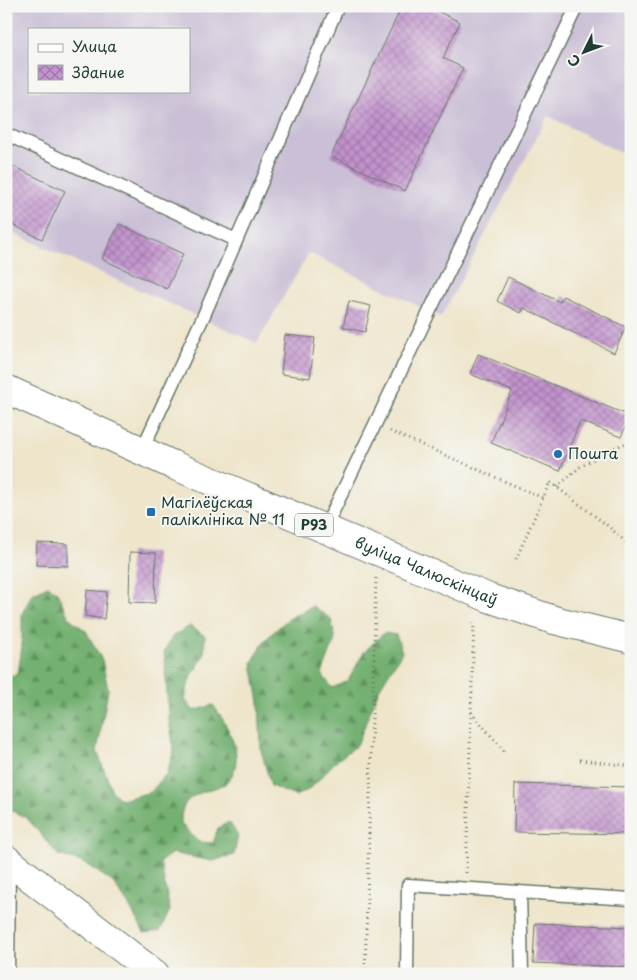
<svg xmlns="http://www.w3.org/2000/svg" width="637" height="980" viewBox="0 0 637 980" font-family="'Playpen Sans',sans-serif">
<defs>
<pattern id="forest-firs" width="22" height="20" patternUnits="userSpaceOnUse" patternTransform="scale(1.25)"><rect width="22" height="20" fill="#73b071"/><path d="M5 1l3.5 6h-7zM16 11l3.5 6h-7z" fill="#5e905e"/></pattern>
<pattern id="building-cross-hatch" width="8" height="8" patternUnits="userSpaceOnUse" patternTransform="scale(1.25)"><rect width="8" height="8" fill="#c292cd"/><path d="M0 0l8 8M0 8l8-8" fill="none" stroke="#9d78a7"/></pattern>
</defs>
<rect width="100%" height="100%" fill="#f6f6f2"/>
<filter id="ink" filterUnits="userSpaceOnUse"><feTurbulence type="fractalNoise" baseFrequency=".02" numOctaves="2"/><feDisplacementMap in="SourceGraphic" scale="10" xChannelSelector="R" yChannelSelector="G"/><feConvolveMatrix kernelMatrix="1 2 1 2 8 2 1 2 1" color-interpolation-filters="sRGB"/></filter>
<filter id="wash" filterUnits="userSpaceOnUse"><feTurbulence type="fractalNoise" baseFrequency=".0096" numOctaves="4" result="noise"/><feDisplacementMap in="SourceGraphic" scale="20" xChannelSelector="R" yChannelSelector="G"/><feGaussianBlur stdDeviation="1.12" result="paint"/><feColorMatrix in="noise" values="0 0 0 0 0 0 0 0 0 0 0 0 0 0 0 0 0 1.4 0 .05"/><feComposite in="paint" operator="in"/></filter>
<g filter="url(#wash)">
<rect width="100%" height="100%" fill="#eee5cb"/>
<path fill="#cabfd6" fill-rule="evenodd" d="M6 6H631V158L548 116 441 317 309 253 257 343 6 230ZM29 29H189V91H29Z"/>
<path fill="url(#forest-firs)" stroke="#497652" d="M48 586 57 592 69 618 86 631 102 660 108 690 97 751 112 791 121 800 151 792 167 773 174 750 169 720 164 651 173 636 190 626 205 636 204 655 189 681 185 700 194 711 213 705C228 726 248 759 227 782 224 785 220 786 217 787 195 795 180 797 181 824L199 842 213 843 218 828 229 822 238 836 234 855 212 861 172 853 160 862 170 910 160 931 144 933 131 909 113 882 84 863 58 855 27 818 6 808V677L18 674 22 646V614L32 594Z
M313 606 331 619 335 639 322 674 332 688 348 681 364 652 384 633 396 635 402 652 379 689 357 745 334 763 310 789 295 796 271 786 261 750 259 702 252 663 265 640 288 619Z"/>
<g id="blocks">
<path fill="url(#building-cross-hatch)" d="M402 6H426L460 22 443 58 463 68 405 191 331 156Z
M6 163 65 191 42 239 6 222Z
M119 224 183 254 167 289 102 259Z
M508 277 560 302 563 296 626 327 614 353 524 308 521 313 497 301Z
M349 301 371 306 365 332 343 327Z
M285 335 315 338 310 378 281 374Z
M478 354 630 416 621 437 580 421 560 471 491 443 512 391 470 374Z
M37 543 68 544V566L36 565Z
M130 552 156 553 155 603 129 602Z
M87 590 107 592 104 619 85 616Z
M515 784 631 787V834L514 832Z
M535 923 631 927V967L533 963Z"/>
</g>
</g>
<g filter="url(#ink)">
<use href="#blocks" fill-opacity="0" stroke="#677869" stroke-width="1"/>
<g fill="none" stroke-linecap="round" stroke-linejoin="round">
<defs>
<path id="lane" d="M6 134 236 240
M142 450 204 315 338 6
M324 530 577 6
M520 892 522 974
M8 974 9 861
M407 974 408 885 631 899"/>
<path id="secondary" d="M6 859 155 974"/>
<g id="primary">
<path id="s1" d="M6 389 173 465 489 598 554 620 631 639"/>
</g>
</defs>
<use href="#lane" stroke="#677869" stroke-width="15"/>
<use href="#secondary" stroke="#677869" stroke-width="30"/>
<use href="#primary" stroke="#677869" stroke-width="30"/>
<path stroke="#677869" stroke-width="3" stroke-dasharray="1 4" stroke-linecap="butt" d="M390 431 543 498
M557 487 580 467 611 449 631 441
M516 559 550 482 608 526 631 547
M471 712 504 751
M580 760 631 766
M466 873 474 621
M365 974 376 578"/>
<use href="#lane" stroke="#fff" stroke-width="12"/>
<use href="#secondary" stroke="#fff" stroke-width="28"/>
<use href="#primary" stroke="#fff" stroke-width="28"/>
</g>
</g>
<g fill="#1f6fb2" stroke="#f6f6f2" stroke-width="2">
<circle cx="558" cy="454" r="5"/>
<rect x="146" y="507" width="10" height="10" rx="2.5"/>
</g>
<g text-anchor="middle" stroke-width="4" stroke-linejoin="round" paint-order="stroke">
<rect fill="#f6f6f2" stroke="#60746d" stroke-width="1" x="295" y="513.5" width="38" height="23" rx="4"/>
<g font-size="14" font-weight="bold" fill="#1f3d34">
<text x="314" y="530">Р93</text>
</g>
<g font-size="15" fill="#1f3d34" stroke="#f6f6f2" text-anchor="start">
<text x="568" y="459">Пошта</text>
<text x="161" y="508">Магілёўская<tspan x="161" dy="17">паліклініка № 11</tspan></text>
</g>
<g font-size="15" fill="#1f3d34" stroke="#f6f6f2">
<text dy="5" stroke="none"><textPath href="#s1" startOffset="458">вуліца Чалюскінцаў</textPath></text>
</g>
</g>
<rect width="637" height="980" fill="none" stroke="#f6f6f2" stroke-width="25"/>
<rect x="28" y="28" width="162" height="65" fill="#f6f6f2" stroke="#a0aca6"/>
<rect x="38" y="44" width="25" height="8" fill="#ffffff" stroke="#a0aca6"/>
<text x="72" y="52" font-size="15" fill="#1f3d34">Улица</text>
<rect x="38" y="65" width="25" height="15" fill="url(#building-cross-hatch)" stroke="#a0aca6"/>
<text x="72" y="78" font-size="15" fill="#1f3d34">Здание</text>
<g transform="translate(584 52) rotate(228)" stroke="#f6f6f2" stroke-width="4" paint-order="stroke">
<path d="M0-4L9 19L0 12L-9 19Z" fill="#1f3d34"/>
<text y="-8" font-size="14" font-weight="bold" text-anchor="middle" fill="#1f3d34">С</text>
</g>
</svg>
